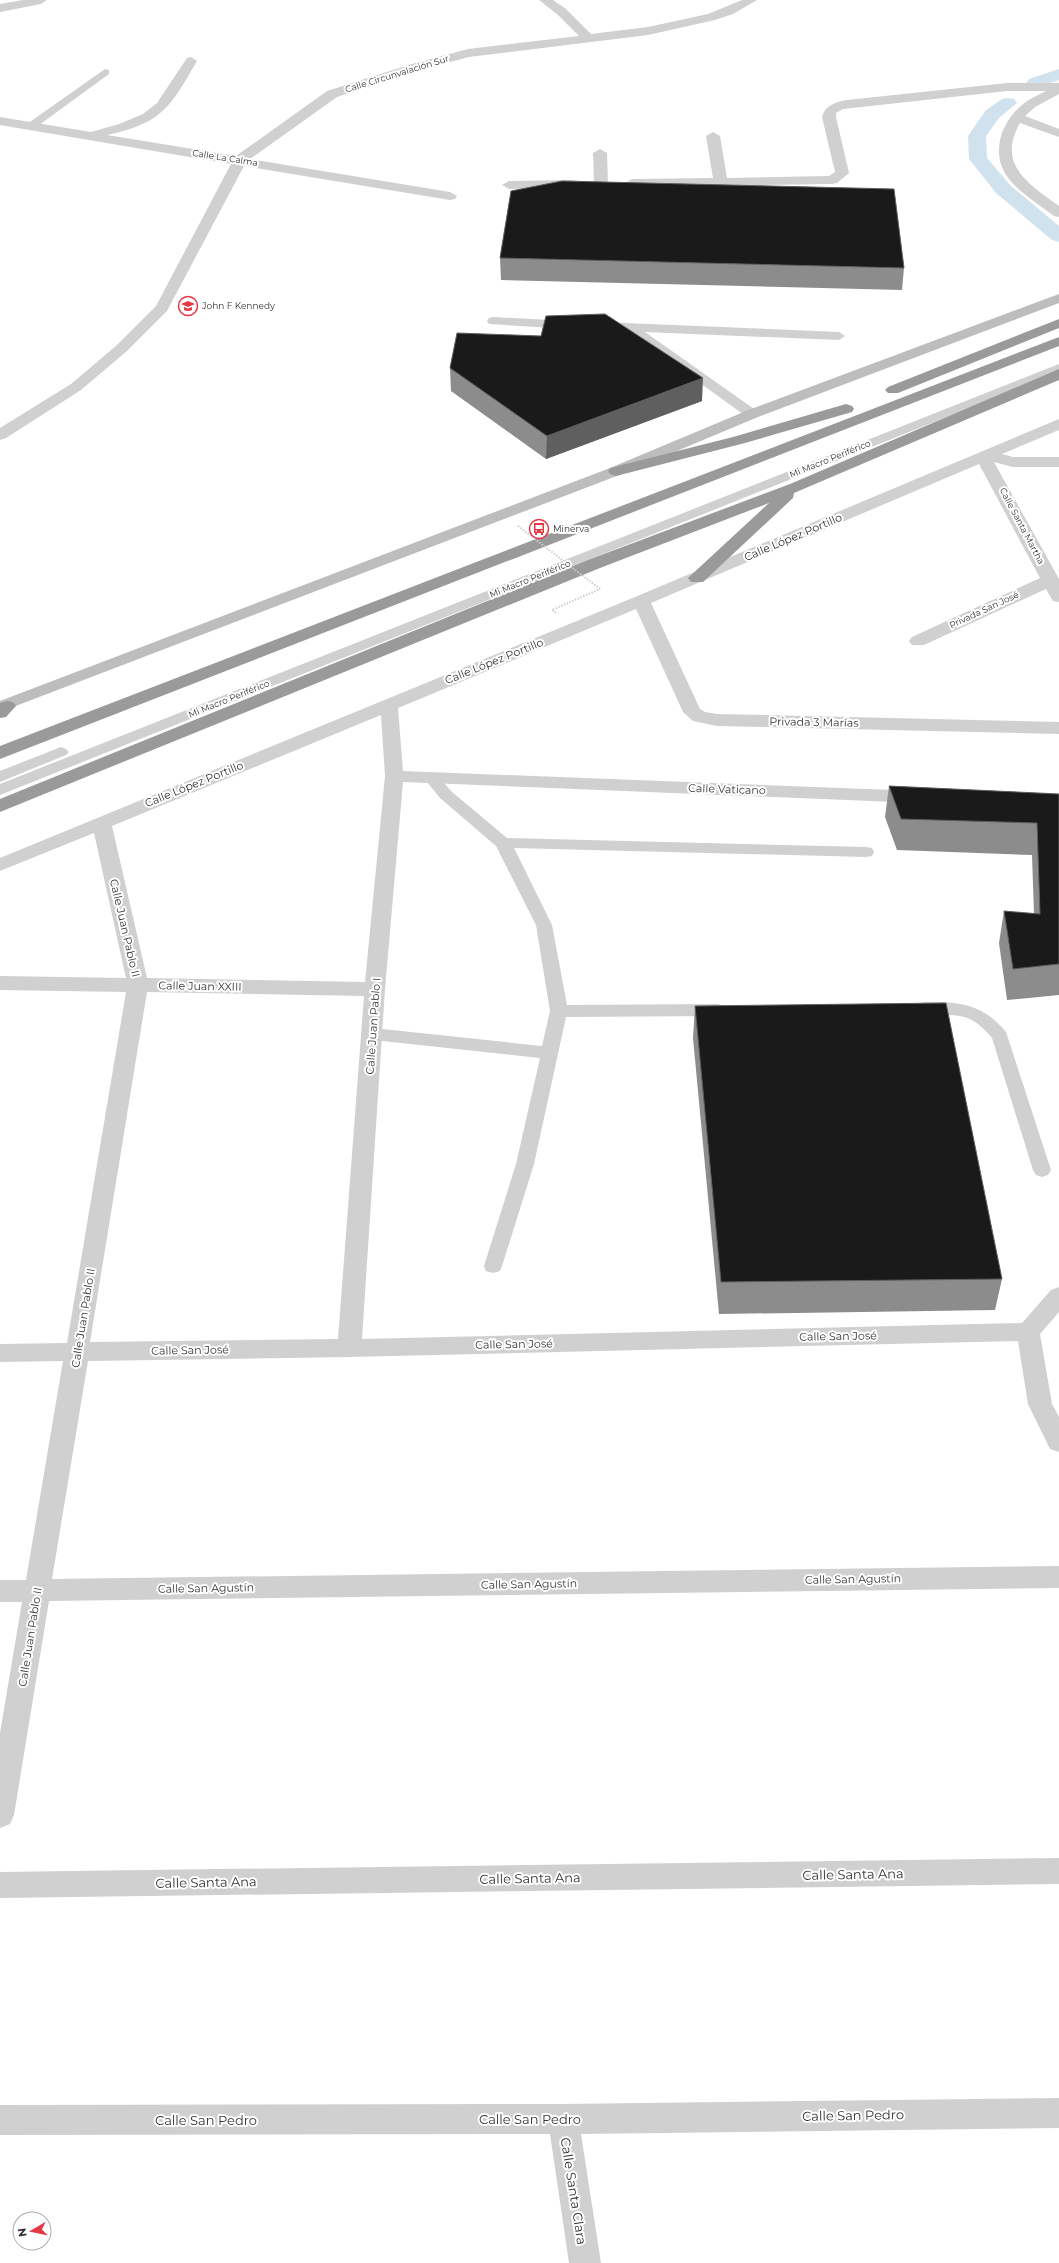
<svg xmlns="http://www.w3.org/2000/svg" width="1059" height="2263" viewBox="0 0 1059 2263" font-family="Montserrat,sans-serif">
<rect width="100%" height="100%" fill="#fff"/>
<g fill="none" stroke-linecap="round" stroke-linejoin="round">
<path fill="#cfe2ee" fill-rule="evenodd" d="M1059 69V80L1035 88 1029 87 1026 83 1029 79Z
M1008 98 1014 99 1017 103 999 118 986 136 987 158 1010 185 1059 226V242L1052 240 996 193 969 159 968 136 986 110 1002 99Z"/>
<path stroke="#cdcdcd" stroke-width="2" stroke-dasharray="1.5 1.5" stroke-linecap="butt" d="M556 613 552 610 600 589"/>
<path fill="#d0d0d0" fill-rule="evenodd" d="M105 69 109 70V74L35 128H27V124Z
M493 317 569 321 575 325 569 329 489 324 487 321 489 318Z
M600 322 839 332 845 336 839 340 645 332 757 411 758 414 757 417H747L628 331 596 329 594 326Z
M1059 364V372L0 795V784Z
M61 747 66 749 69 752 66 755 0 782V771Z
M431 772 436 774 452 792 507 838 866 847 872 848 874 852 872 856 866 857 514 848 552 925 567 1005 718 1004 724 1006 727 1010 724 1014 718 1016 566 1017 534 1164 502 1266 500 1271 493 1273 486 1271 484 1266 516 1164 540 1058 373 1040 367 1038 364 1034 367 1030 373 1028 542 1046 550 1011 536 925 496 846 440 798 423 777 426 774Z
M924 1002C959 1002 982 1003 1006 1032L1051 1170 1048 1175 1042 1177 1036 1175 1033 1170 992 1038C964 1004 951 1021 918 1012L915 1008 918 1004Z"/>
<path fill="#d0d0d0" fill-rule="evenodd" d="M23 0H47L41 4 0 12V4Z
M539 0H553L566 9 591 34 648 27 708 14 742 0H757L733 14 715 20 648 35 469 57 420 70 337 97 250 159 450 192 457 196 455 199 450 200 244 166 167 311 127 351 81 390 6 438 0 440V428L71 384 117 345 156 306 231 164 0 125V117L91 132 119 124 143 114 157 103 187 58 191 57 197 61C170 107 163 123 107 135L236 156 327 91 412 64 468 49 579 36 558 15Z
M1007 83H1059V94L1035 107 1025 116 1059 129V137L1020 123C996 165 1029 184 1059 206V217L1054 216C1039 204 1021 194 1009 179 990 155 1000 123 1022 105 1029 99 1038 95 1046 91H1007L843 109 836 113V117L849 173 837 183 832 184 632 187 625 183 632 179 713 178 706 136 713 132 720 136 727 178 829 176 835 172 822 117C825 105 836 102 847 100Z
M600 149 607 153 608 184 601 188 594 184 593 153Z
M573 180 578 181 580 184 578 187 509 189 502 185 509 181Z
M1059 419V430L1002 454 1013 457H1059V467H1013L994 462 1059 579V602L1053 601 1046 589 924 645H912L909 641 912 637 1040 578 979 464 651 603 700 709 705 712 717 714 1059 722V734L717 726 693 721 683 712 636 609 398 708 403 771 919 791 926 793 929 797 926 801 919 803 403 782 385 989 362 1339 1022 1323 1051 1290 1059 1287V1312L1040 1334 1052 1404 1059 1417V1452L1050 1449 1028 1404 1018 1341 349 1357 88 1361 52 1579 1059 1566V1588L49 1601 14 1815 10 1824 0 1828V1733L22 1602H0V1580H26L63 1361 0 1362V1344L67 1343 126 992 0 990V976L126 978 94 833 0 871V858L635 597ZM381 715 385 776 365 982 147 978 112 826ZM147 992 364 996 338 1339 90 1342Z
M1059 1858V1884L0 1898V1872Z
M1059 2098V2128L581 2134 601 2263H569L550 2134 0 2135V2105L563 2104Z"/>
<path fill="#bdbdbd" fill-rule="evenodd" d="M1059 294V303L758 417 622 474 0 712V701L610 468 746 411Z"/>
<path fill="#9a9a9a" fill-rule="evenodd" d="M1059 319V328L898 393H888L885 390 888 387Z
M1059 337V346L0 759V746Z
M1059 369V380L794 493 793 498 703 582H691L688 578 769 503 600 568 0 812V799L588 560 790 484Z
M846 404 852 406 854 409 852 412 745 443 616 476 610 474 608 471 610 468 733 437Z
M7 701 13 702 16 706 6 717 0 718V703Z"/>
<path stroke="#cdcdcd" stroke-width="2" stroke-dasharray="1.5 1.5" stroke-linecap="butt" d="M518 526 600 589"/>
</g>
<path fill="#8c8c8c" d="M500 258 904 268 902 290 501 280Z
M450 368 702 401 546 459 451 391Z
M889 786 1059 794V995L1007 1000 999 943 1004 911 1034 914 1032 855 897 850 885 817Z
M695 1006 1002 1279 995 1310 719 1314 693 1038Z"/>
<path fill="#5f5f5f" d="M703 378 702 401 546 459 547 436Z"/>
<path fill="#1a1a1a" stroke="#5f5f5f" d="M562 181 894 189 904 268 500 258 511 191Z
M605 314 703 378 547 436 450 368 457 333 541 336 546 316Z
M889 786 1059 794V964L1013 969 1004 911 1040 914 1037 823 901 819Z
M946 1003 1002 1279 721 1282 695 1006Z"/>
<defs>
<symbol id="school-ring" viewBox="-11 -11 22 22"><circle r="9.5" fill="#fff" stroke="#e63946" stroke-width="1.5"/><path d="M0-5L7-2L0 1L-7-2ZM-4 1L0 2.5L4 1V4Q0 6-4 4Z" fill="#e63946"/></symbol>
<symbol id="bus-ring" viewBox="-11 -11 22 22"><circle r="9.5" fill="#fff" stroke="#e63946" stroke-width="1.5"/><path d="M-5-6H5V4H4V6H2V4H-2V6H-4V4H-5ZM-3.5-4V0h7V-4ZM-3.5 1.2v1.5H-2V1.2ZM2 1.2v1.5H3.5V1.2Z" fill="#e63946"/></symbol>
</defs>
<g fill-rule="evenodd">
<use href="#school-ring" x="177" y="295" width="22" height="22"/>
<use href="#bus-ring" x="528" y="518" width="22" height="22"/>
</g>
<g text-anchor="middle" stroke-width="4" stroke-linejoin="round" paint-order="stroke">
<g font-size="9" fill="#333" stroke="#fff">
<text transform="translate(397 74) rotate(-17)" y="3">Calle Circunvalación Sur</text>
<text transform="translate(225 158) rotate(9)" y="3">Calle La Calma</text>
<text transform="translate(830 459) rotate(-22)" y="3">Mi Macro Periférico</text>
<text transform="translate(1022 526) rotate(62)" y="3">Calle Santa Martha</text>
<text transform="translate(530 579) rotate(-22)" y="3">Mi Macro Periférico</text>
<text transform="translate(984 610) rotate(-25)" y="3">Privada San José</text>
<text transform="translate(229 699) rotate(-22)" y="3">Mi Macro Periférico</text>
</g>
<g font-size="9" fill="#333" stroke="#fff" text-anchor="start">
<text x="202" y="309">John F Kennedy</text>
<text x="553" y="532">Minerva</text>
</g>
<g font-size="11" fill="#333" stroke="#fff">
<text transform="translate(793 537) rotate(-23)" y="4">Calle López Portillo</text>
<text transform="translate(494 661) rotate(-22)" y="4">Calle López Portillo</text>
<text transform="translate(814 722) rotate(1)" y="4">Privada 3 Marías</text>
<text transform="translate(194 784) rotate(-22)" y="4">Calle López Portillo</text>
<text transform="translate(727 789) rotate(2)" y="4">Calle Vaticano</text>
<text transform="translate(125 928) rotate(77)" y="4">Calle Juan Pablo II</text>
<text transform="translate(200 986) rotate(1)" y="4">Calle Juan XXIII</text>
<text transform="translate(373 1026) rotate(-86)" y="4">Calle Juan Pablo I</text>
<text transform="translate(83 1318) rotate(-81)" y="4">Calle Juan Pablo II</text>
<text transform="translate(838 1336) rotate(-1)" y="4">Calle San José</text>
<text transform="translate(514 1344) rotate(-1)" y="4">Calle San José</text>
<text transform="translate(190 1350) rotate(-1)" y="4">Calle San José</text>
<text transform="translate(853 1579) rotate(-1)" y="4">Calle San Agustín</text>
<text transform="translate(529 1584) rotate(-1)" y="4">Calle San Agustín</text>
<text transform="translate(206 1588) rotate(-1)" y="4">Calle San Agustín</text>
<text transform="translate(30 1637) rotate(-81)" y="4">Calle Juan Pablo II</text>
</g>
<g font-size="13" fill="#333" stroke="#fff">
<text transform="translate(853 1874) rotate(-1)" y="5">Calle Santa Ana</text>
<text transform="translate(530 1878) rotate(-1)" y="5">Calle Santa Ana</text>
<text transform="translate(206 1882) rotate(-1)" y="5">Calle Santa Ana</text>
<text transform="translate(853 2115) rotate(-1)" y="5">Calle San Pedro</text>
<text x="530" y="2124">Calle San Pedro</text>
<text x="206" y="2125">Calle San Pedro</text>
<text transform="translate(574 2191) rotate(81)" y="5">Calle Santa Clara</text>
</g>
</g>
<g transform="translate(32 2231) rotate(261)"><circle r="19" fill="#ffffff" stroke="#adadad"/>
<path d="M0-3L7 15L0 10L-7 15Z" fill="#e63946"/>
<text y="-6" font-size="11" font-weight="bold" text-anchor="middle" fill="#333333">N</text>
</g>
</svg>
